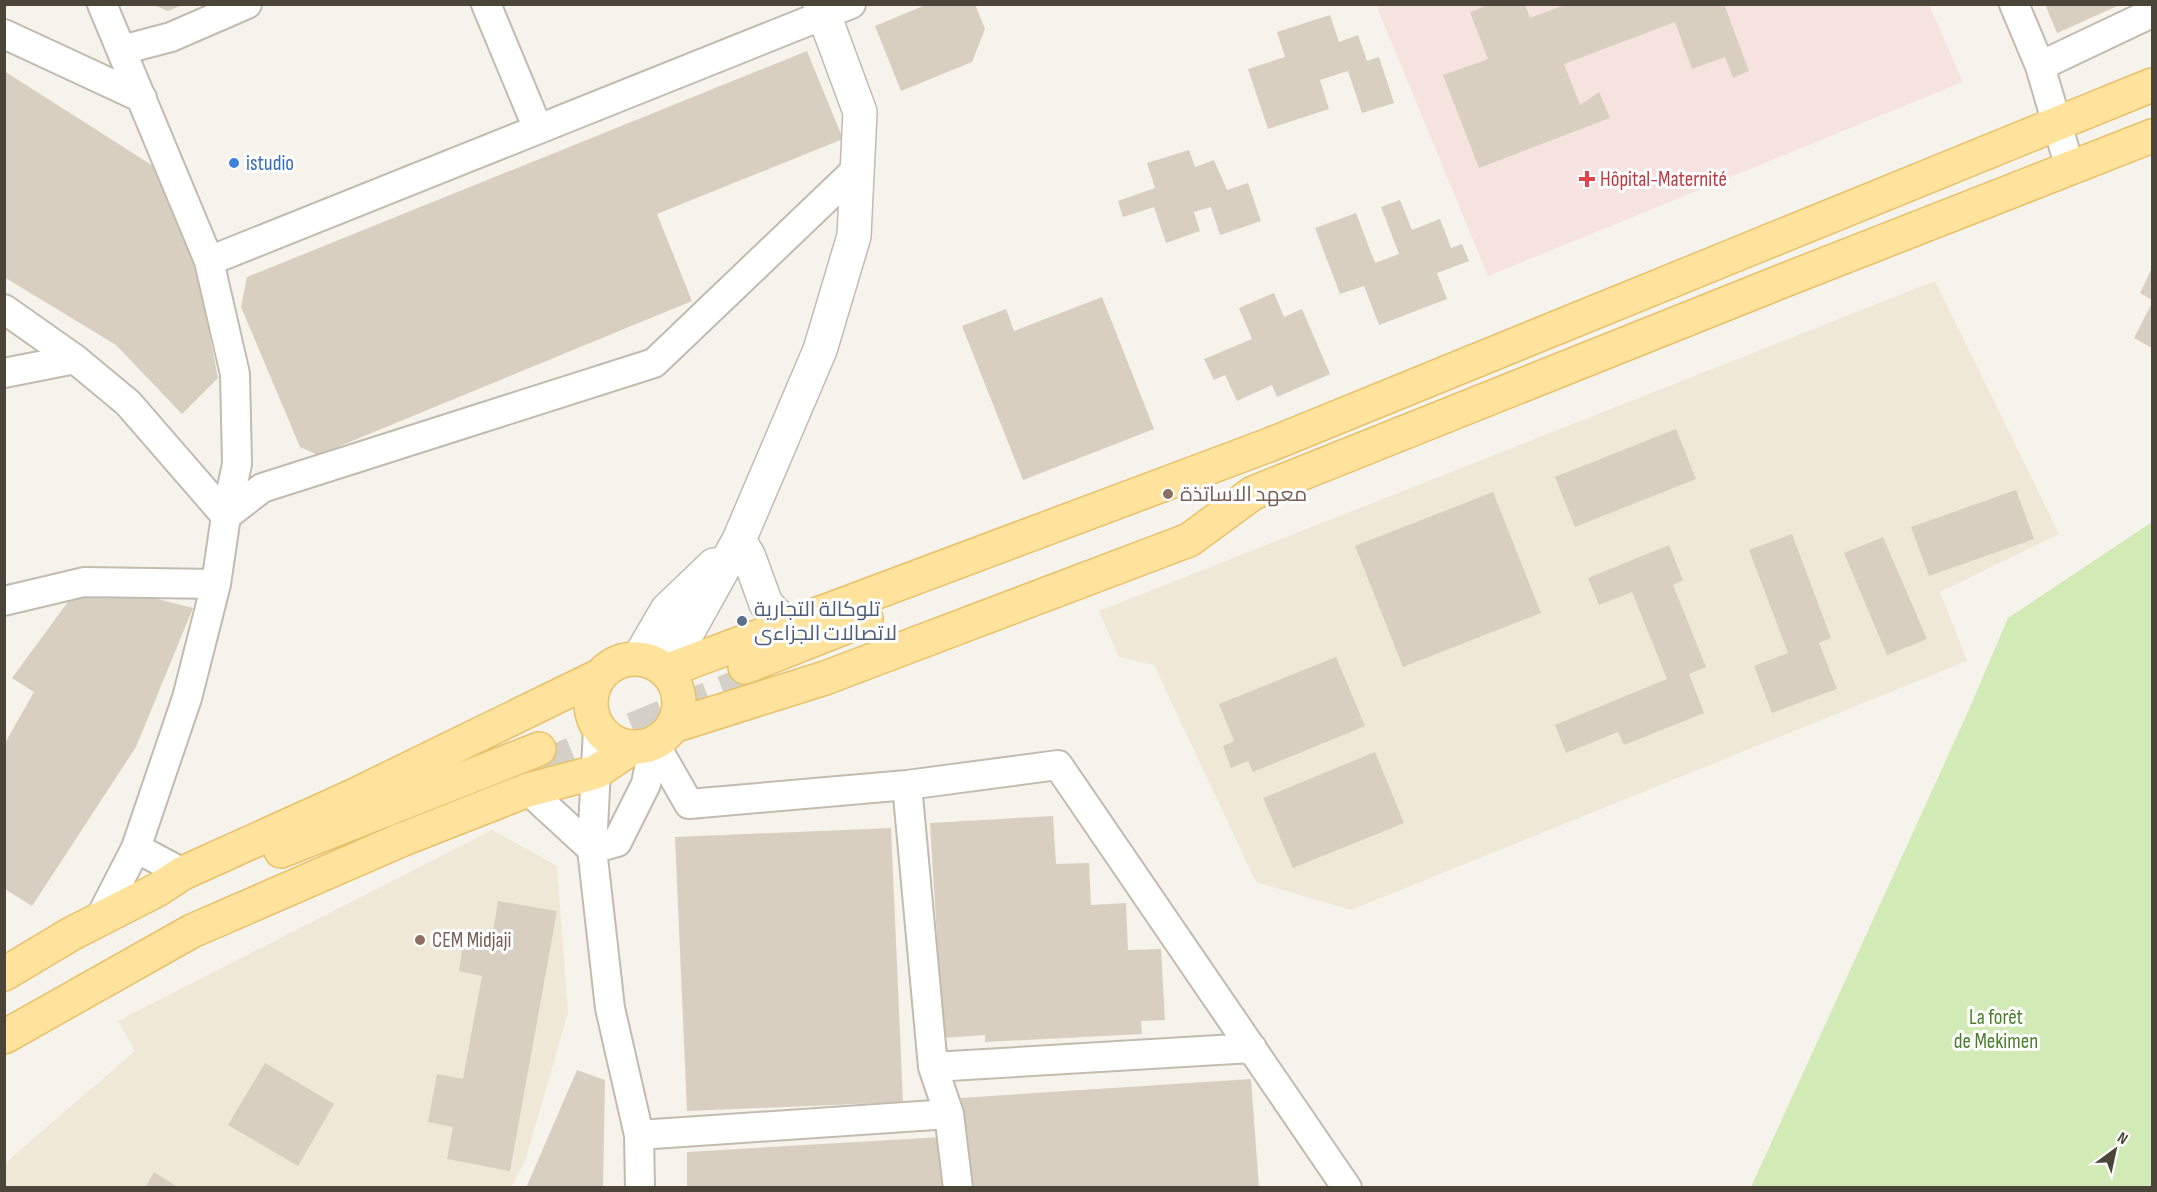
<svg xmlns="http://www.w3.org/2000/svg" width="2157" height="1192" viewBox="0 0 2157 1192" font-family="'Sofia Sans Condensed',Cairo,sans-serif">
<rect width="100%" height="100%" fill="#f6f3ec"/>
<path fill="#efe8d6" d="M1935 281 2059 534 1940 592 1967 661 1351 910 1256 882 1154 665 1119 657 1099 611Z
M492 830 557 866 568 1013 525 1161 511 1187 5 1188 4 1164 135 1051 118 1021Z"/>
<path fill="#f6e3e0" d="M1376 5H1929L1963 82 1488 276Z"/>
<path fill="#d2eab5" d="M2152 522V1187H1751L1967 714 2008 618Z"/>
<path fill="#d8cfc1" d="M151 4H183V5L168 11Z
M928 4H975L985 29 972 62 901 91 875 26Z
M1491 4H1525L1530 18 1567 4H1724L1749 71 1733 78 1725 57 1692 69 1675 22 1564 64 1580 105 1599 92 1610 118 1479 168 1443 75 1488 59 1470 12Z
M2045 4H2122L2057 33Z
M1330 15 1339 42 1358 35 1367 61 1379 57 1394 103 1362 113 1348 71 1320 80 1329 109 1268 129 1248 69 1285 57 1277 32Z
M807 51 843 139 657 214 692 301 318 455 300 447 241 307 247 277Z
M4 71 161 171 198 276 218 378 182 414 116 345 4 277Z
M1189 150 1195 167 1214 160 1227 190 1248 183 1261 221 1220 235 1211 207 1194 212 1200 231 1166 243 1154 207 1123 217 1118 201 1155 188 1147 163Z
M1400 200 1412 230 1440 219 1451 248 1462 244 1469 261 1437 273 1447 299 1379 325 1364 286 1340 294 1315 228 1356 213 1375 263 1399 254 1381 207Z
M2152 268V300L2140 293Z
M1274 293 1284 317 1302 309 1330 374 1277 397 1272 385 1237 401 1225 375 1214 380 1204 359 1252 339 1239 308Z
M1102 297 1154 429 1023 480 962 326 1006 309 1014 331Z
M2152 303V348L2134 338Z
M1676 429 1696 479 1575 527 1555 477Z
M2016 490 2034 539 1929 576 1911 527Z
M1493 492 1541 613 1403 667 1355 546Z
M1792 534 1831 638 1819 643 1837 689 1772 713 1754 666 1788 653 1749 550Z
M1883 537 1927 639 1887 655 1844 553Z
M1669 545 1683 580 1673 585 1706 667 1689 674 1704 713 1624 745 1618 732 1566 753 1555 725 1667 679 1632 592 1599 605 1588 578Z
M138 594 193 608 136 747 32 906 5 889V743L34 692 12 678 70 599Z
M1336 657 1365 726 1253 772 1248 761 1231 768 1223 746 1234 741 1219 704Z
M1375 752 1404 823 1293 868 1263 798Z
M1053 816 1056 864 1089 863 1091 905 1126 903 1128 950 1161 949 1165 1020 1141 1021 1142 1034 985 1042V1035L943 1038 930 823Z
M891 828 903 1102 687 1111 675 837Z
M498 901 557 911 510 1171 447 1159 453 1127 428 1122 437 1074 463 1079 482 976 459 971 465 932 492 937Z
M265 1063 334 1104 298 1166 228 1125Z
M577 1070 605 1080 603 1188H526Z
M1251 1079 1259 1188H966L960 1098Z
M942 1137 945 1188H687V1152Z
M154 1172 179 1188H145Z"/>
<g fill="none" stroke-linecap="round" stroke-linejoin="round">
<path stroke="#d4d0c8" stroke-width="33" stroke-dasharray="33 16" stroke-linecap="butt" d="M542 766 751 681"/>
<defs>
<path id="minor" d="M102 4 209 261 235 374 237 464 226 516 216 584 187 698 136 848
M486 4 538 129
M2014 4 2040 66 2070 168
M4 34 142 98
M122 50 171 37 247 4
M2040 66 2152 13
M209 261 851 4
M4 309 75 359 128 403 226 516 262 488 654 363 858 168
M4 373 75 359
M4 601 84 582 216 584
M598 728 592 849 610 1008 639 1135 640 1188
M654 743 689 804 907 785 1058 765 1347 1188
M907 785 933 1067 949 1114 958 1188
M528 790 592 849
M592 849 617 842 646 784 654 743
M99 920 136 848 183 873
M933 1067 1252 1048
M639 1135 949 1114"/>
<path id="tertiary" d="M739 540 749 557 766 604 786 625
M639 658 667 610 714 565
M666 671 739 540 820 350 854 236 860 112 820 4"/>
<path id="primary" d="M591 703a44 44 0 1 1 88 0a44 44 0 1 1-88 0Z
M745 667 866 619
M666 671 1269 445 2152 85
M673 726 825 678 1189 540 1253 493 1785 280 2152 136
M281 851 539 749
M4 974 71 934 157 890 183 873 351 797 599 676
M4 1037 192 931 401 840 528 790 596 772 633 747"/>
</defs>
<use href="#minor" stroke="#c2bbae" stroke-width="32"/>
<use href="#tertiary" stroke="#c2bbae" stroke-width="36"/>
<use href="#primary" stroke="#e6c16a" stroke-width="36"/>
<use href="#minor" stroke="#fff" stroke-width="28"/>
<use href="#tertiary" stroke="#fff" stroke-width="33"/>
<use href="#primary" stroke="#ffe39c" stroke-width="33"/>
</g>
<circle fill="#3f7fe0" stroke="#fff" stroke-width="2" cx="234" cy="163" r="6"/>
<path fill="#e0444e" stroke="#fff" stroke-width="2" d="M1584 170h6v6h6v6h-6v6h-6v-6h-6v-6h6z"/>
<g fill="#8d6e63" stroke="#fff" stroke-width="2">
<circle cx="1168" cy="494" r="6"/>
<circle cx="420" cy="940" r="6"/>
</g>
<circle fill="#5c6f8a" stroke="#fff" stroke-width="2" cx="742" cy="621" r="6"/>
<g text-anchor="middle" stroke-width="6" stroke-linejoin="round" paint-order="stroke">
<g font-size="21" fill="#366cbe" stroke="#fff" text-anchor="start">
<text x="246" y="170">istudio</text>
</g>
<g font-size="21" fill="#be3a42" stroke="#fff" text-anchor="start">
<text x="1600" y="186">Hôpital-Maternité</text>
</g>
<g font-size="21" fill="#785e54" stroke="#fff" text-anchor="start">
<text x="1180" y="501">معهد الاساتذة</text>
<text x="432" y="947">CEM Midjaji</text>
</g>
<g font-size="21" fill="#4e5e75" stroke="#fff" text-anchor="start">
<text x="754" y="616">تلوكالة التجارية<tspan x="754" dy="24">لاتصالات الجزاءى</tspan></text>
</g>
<g font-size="21" fill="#4a7f2a" stroke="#fff">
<text x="1996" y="1024">La forêt<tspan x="1996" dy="24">de Mekimen</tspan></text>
</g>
</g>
<rect width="2157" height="1192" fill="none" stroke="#4b4439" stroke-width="12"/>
<g transform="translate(2115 1150) rotate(33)" stroke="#ffffff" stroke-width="4.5" paint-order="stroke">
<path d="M0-4.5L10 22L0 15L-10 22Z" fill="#4b4439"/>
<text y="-9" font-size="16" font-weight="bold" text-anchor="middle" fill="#4b4439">N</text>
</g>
</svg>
